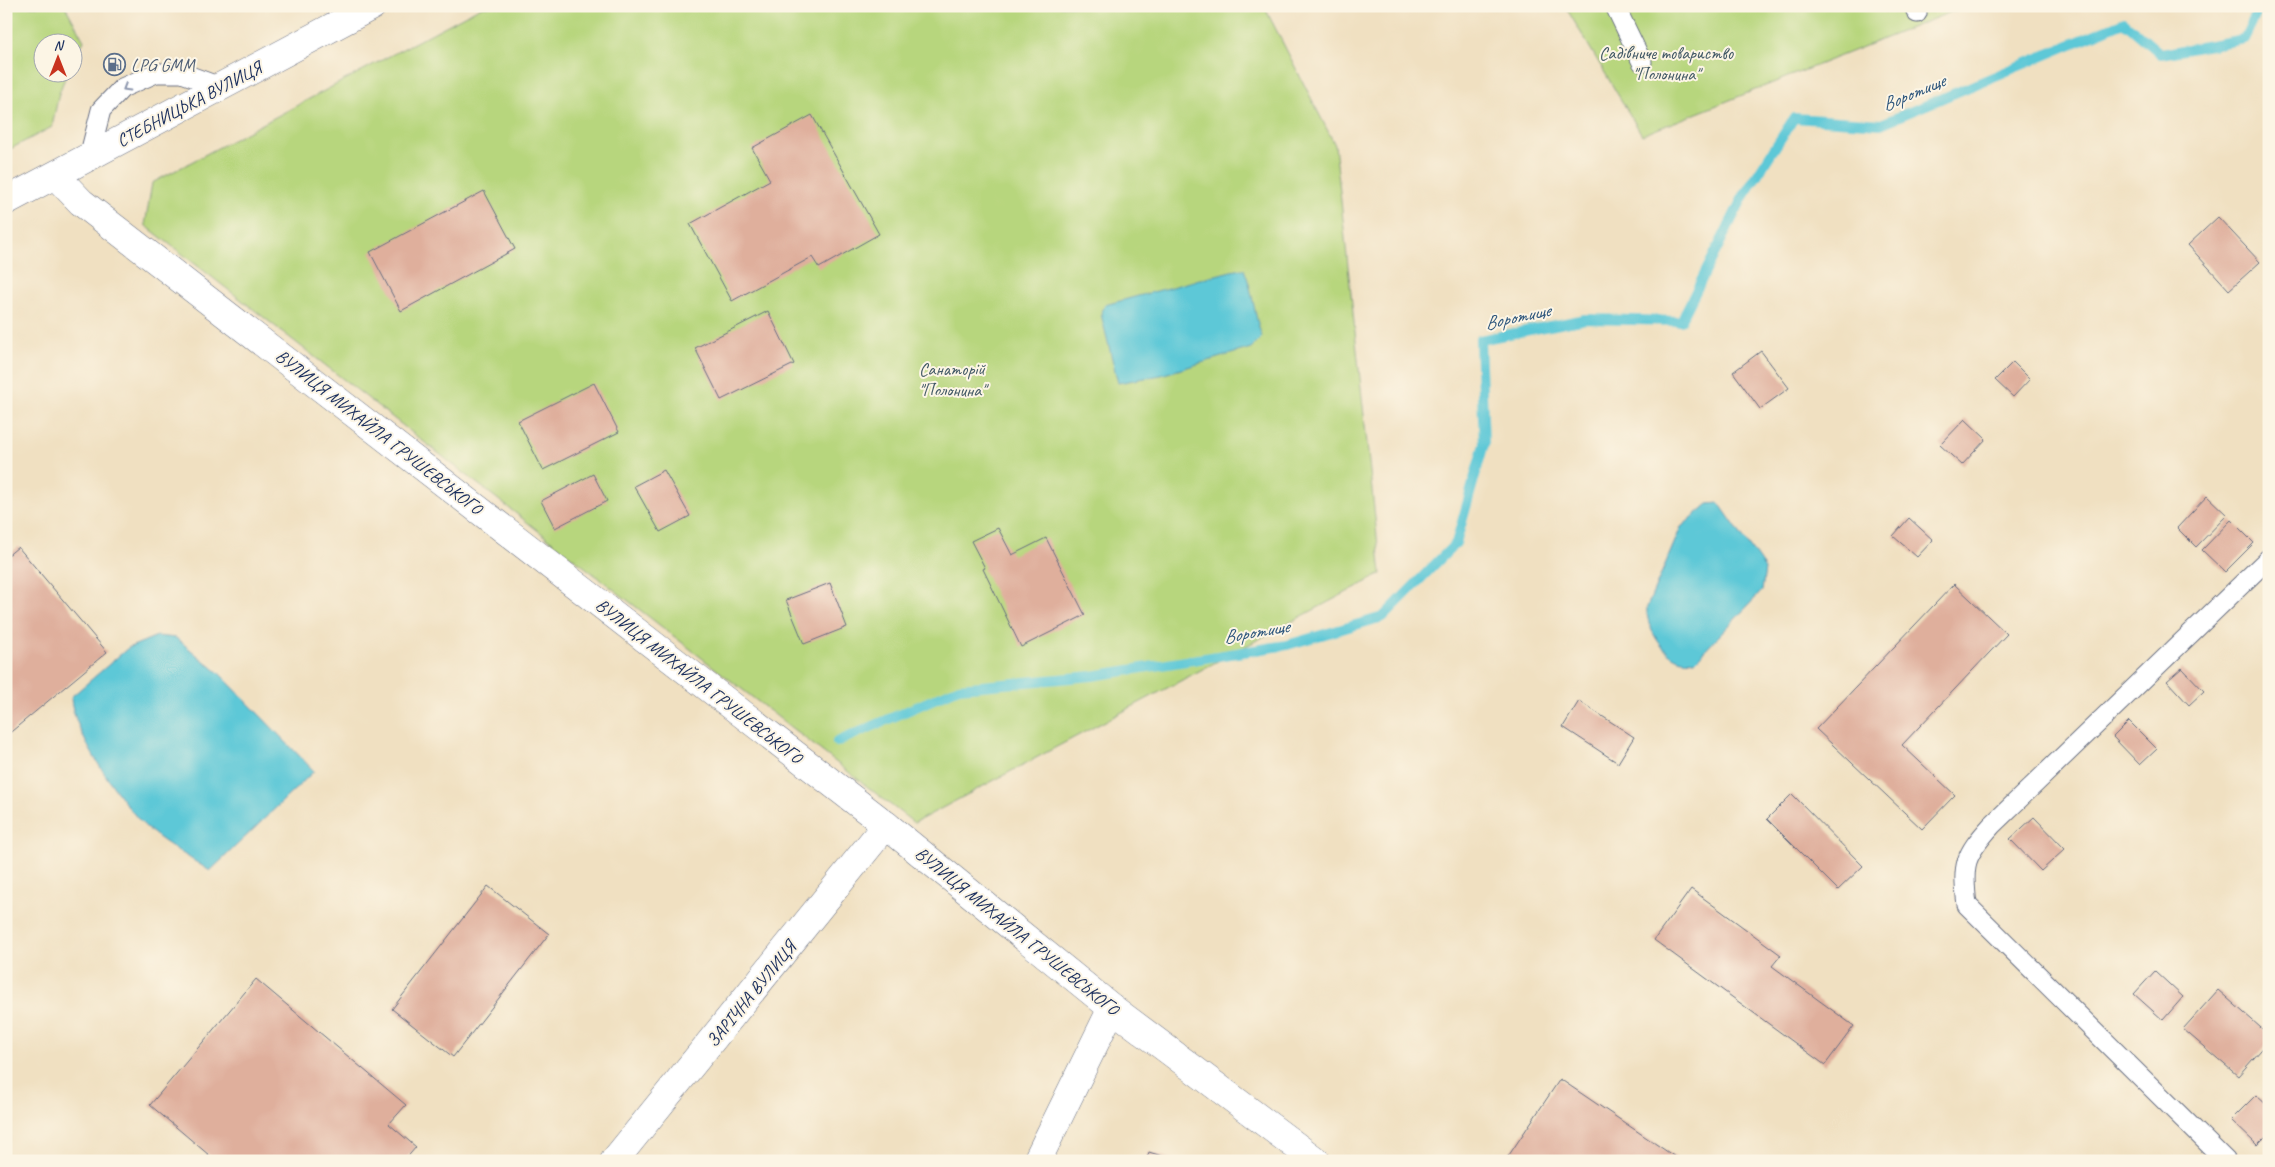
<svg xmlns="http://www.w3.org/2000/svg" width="2275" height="1167" viewBox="0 0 2275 1167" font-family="Caveat,sans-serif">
<rect width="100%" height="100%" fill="#fcf5e5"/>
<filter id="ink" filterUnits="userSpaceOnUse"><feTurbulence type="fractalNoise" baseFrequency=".02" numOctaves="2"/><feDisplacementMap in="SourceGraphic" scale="10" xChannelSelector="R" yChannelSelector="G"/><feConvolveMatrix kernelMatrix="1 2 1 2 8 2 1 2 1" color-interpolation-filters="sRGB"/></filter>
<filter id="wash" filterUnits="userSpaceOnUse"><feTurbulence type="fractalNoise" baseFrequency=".0096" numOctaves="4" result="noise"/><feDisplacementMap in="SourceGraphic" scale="20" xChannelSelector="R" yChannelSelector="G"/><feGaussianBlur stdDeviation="1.12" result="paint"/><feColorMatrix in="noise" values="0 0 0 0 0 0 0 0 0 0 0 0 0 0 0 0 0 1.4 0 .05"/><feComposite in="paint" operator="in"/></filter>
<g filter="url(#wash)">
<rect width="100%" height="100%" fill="#f0e0c1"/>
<path fill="#b7d67d" stroke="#69826e" d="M6 6H65L84 41 73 60 72 42H42V72L67 73 59 93 52 127 10 149 6 143Z
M483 6H1264L1335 145 1381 574 914 823 145 225 152 183Z
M1565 6H1966L1642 135Z"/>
<path fill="#5dc8d7" stroke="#3c7c9a" d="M1244 269C1253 291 1254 315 1262 337L1251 348 1161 375 1118 383 1101 314 1105 305 1231 271Z
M1719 503 1765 569 1762 591 1695 661C1690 660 1683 661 1679 659 1661 653 1645 624 1647 607L1681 527 1708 504Z
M157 636 176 638 219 673 314 771 210 871C192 859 154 837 141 822 118 797 72 731 71 697L128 648Z"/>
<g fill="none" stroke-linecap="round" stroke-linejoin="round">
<path stroke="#5dc8d7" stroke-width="10" d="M837 742 959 688 1092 676 1287 645 1383 617 1456 543 1484 444 1480 340 1585 319 1681 321 1743 197 1794 118 1881 124 2124 22 2161 54 2244 39 2260 6"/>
</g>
<g id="blocks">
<path fill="#dfaf9c" d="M812 115 879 234 819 268 812 257 732 301 690 224 770 180 752 148Z
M484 191 515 249 401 311 370 252Z
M2218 217 2260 262 2229 290 2188 245Z
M768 311 794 364 721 400 695 348Z
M1761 351 1789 388 1760 409 1733 372Z
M2013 362 2030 379 2013 397 1995 380Z
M594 383 619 432 543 470 518 421Z
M1965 419 1986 439 1962 465 1940 445Z
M664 470 690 516 660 532 634 486Z
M593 474 607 501 555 528 541 501Z
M2207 496 2227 515 2196 547 2177 528Z
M1909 518 1933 540 1917 557 1893 536Z
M2231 520 2254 543 2225 572 2202 550Z
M998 528 1012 555 1046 538 1085 615 1021 647 983 569 985 568 971 541Z
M18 547 107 652 6 736V557Z
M830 583 847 627 804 644 786 600Z
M1954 584 2007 634 1902 745 1955 795 1922 829 1816 729Z
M2182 668 2204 691 2189 705 2167 681Z
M1579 701 1634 737 1618 763 1563 727Z
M2129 721 2157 749 2140 765 2113 737Z
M1792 794 1863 866 1838 890 1767 819Z
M2034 817 2065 849 2041 871 2010 839Z
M488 886 549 934 453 1057 392 1009Z
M1691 889 1781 955 1772 966 1854 1026 1825 1065 1654 940Z
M2155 971 2183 997 2163 1020 2134 994Z
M256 979 406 1105 389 1124 416 1147 404 1161H216L150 1105Z
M2218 990 2269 1035V1041L2238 1076 2183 1029Z
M1560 1079 1681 1161H1505Z
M2256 1095 2269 1107V1133L2257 1145 2231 1120Z
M1149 1152 1174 1160V1161H1146Z"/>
</g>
</g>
<g filter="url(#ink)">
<use href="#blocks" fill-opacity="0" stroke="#666d81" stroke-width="1"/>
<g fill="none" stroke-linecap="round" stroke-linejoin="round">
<defs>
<path id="service" d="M1615 6 1642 62
M1914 6 1917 13
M89 157 101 110 122 88 156 73H182L220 87
M2226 1161 1967 905C1962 864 1964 856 1992 825L2269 558"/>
<path id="minor" d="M614 1161 886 825
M1037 1161 1112 1008"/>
<path id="tertiary" d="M55 175 81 202 886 825 1112 1008 1316 1161
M6 201 372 6"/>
</defs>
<use href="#service" stroke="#666d81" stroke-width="21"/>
<use href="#minor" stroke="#666d81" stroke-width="29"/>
<use href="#tertiary" stroke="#666d81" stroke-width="29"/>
<use href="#service" stroke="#fff" stroke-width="19"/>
<use href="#minor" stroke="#fff" stroke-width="28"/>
<use href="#tertiary" stroke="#fff" stroke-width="28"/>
</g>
<defs><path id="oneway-chevron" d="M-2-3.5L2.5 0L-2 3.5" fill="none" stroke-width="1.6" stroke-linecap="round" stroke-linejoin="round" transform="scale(1.25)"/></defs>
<use stroke="#8d97ae" href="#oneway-chevron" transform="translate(126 88) rotate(149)"/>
</g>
<defs>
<symbol id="fuel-ring" viewBox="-11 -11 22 22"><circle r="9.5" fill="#fcf5e5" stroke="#5c6f8a" stroke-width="1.5"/><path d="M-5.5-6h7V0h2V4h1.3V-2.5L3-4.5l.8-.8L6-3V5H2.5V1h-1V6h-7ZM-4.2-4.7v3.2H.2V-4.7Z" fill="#5c6f8a"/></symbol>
</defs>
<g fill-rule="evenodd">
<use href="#fuel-ring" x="102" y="52" width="25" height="25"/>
</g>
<g text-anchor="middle" stroke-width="4" stroke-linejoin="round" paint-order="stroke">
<g font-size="18" fill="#425966" stroke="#fcf5e5">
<text x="1666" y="59">Садівниче товариство<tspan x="1666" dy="21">"Полонина"</tspan></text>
<text x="952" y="375">Санаторій<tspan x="952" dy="21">"Полонина"</tspan></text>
</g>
<g font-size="18" fill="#4e5e75" stroke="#fcf5e5" text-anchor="start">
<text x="131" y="71">LPG GMM</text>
</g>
<g font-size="18" fill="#1b2f5e" stroke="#fcf5e5">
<text transform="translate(189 104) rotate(-28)" y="6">СТЕБНИЦЬКА ВУЛИЦЯ</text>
<text transform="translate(379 432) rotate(38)" y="6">ВУЛИЦЯ МИХАЙЛА ГРУШЕВСЬКОГО</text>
<text transform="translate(699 681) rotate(38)" y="6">ВУЛИЦЯ МИХАЙЛА ГРУШЕВСЬКОГО</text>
<text transform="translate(1017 931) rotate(39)" y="6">ВУЛИЦЯ МИХАЙЛА ГРУШЕВСЬКОГО</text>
<text transform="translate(751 994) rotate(-51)" y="6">ЗАРІЧНА ВУЛИЦЯ</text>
</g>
<g font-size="19" font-style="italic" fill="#2c557c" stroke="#fcf5e5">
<text transform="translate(1913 92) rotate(-23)" y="7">Воротище</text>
<text transform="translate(1517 316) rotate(-12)" y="7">Воротище</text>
<text transform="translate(1256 631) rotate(-10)" y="7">Воротище</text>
</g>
</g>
<rect width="2275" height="1167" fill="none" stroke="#fcf5e5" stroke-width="25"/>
<g transform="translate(58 58)"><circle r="24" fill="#fcf5e5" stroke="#a2a6af"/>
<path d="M0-4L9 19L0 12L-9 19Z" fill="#c8321e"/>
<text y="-8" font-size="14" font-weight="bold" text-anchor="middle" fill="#1b2f5e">N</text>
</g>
</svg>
